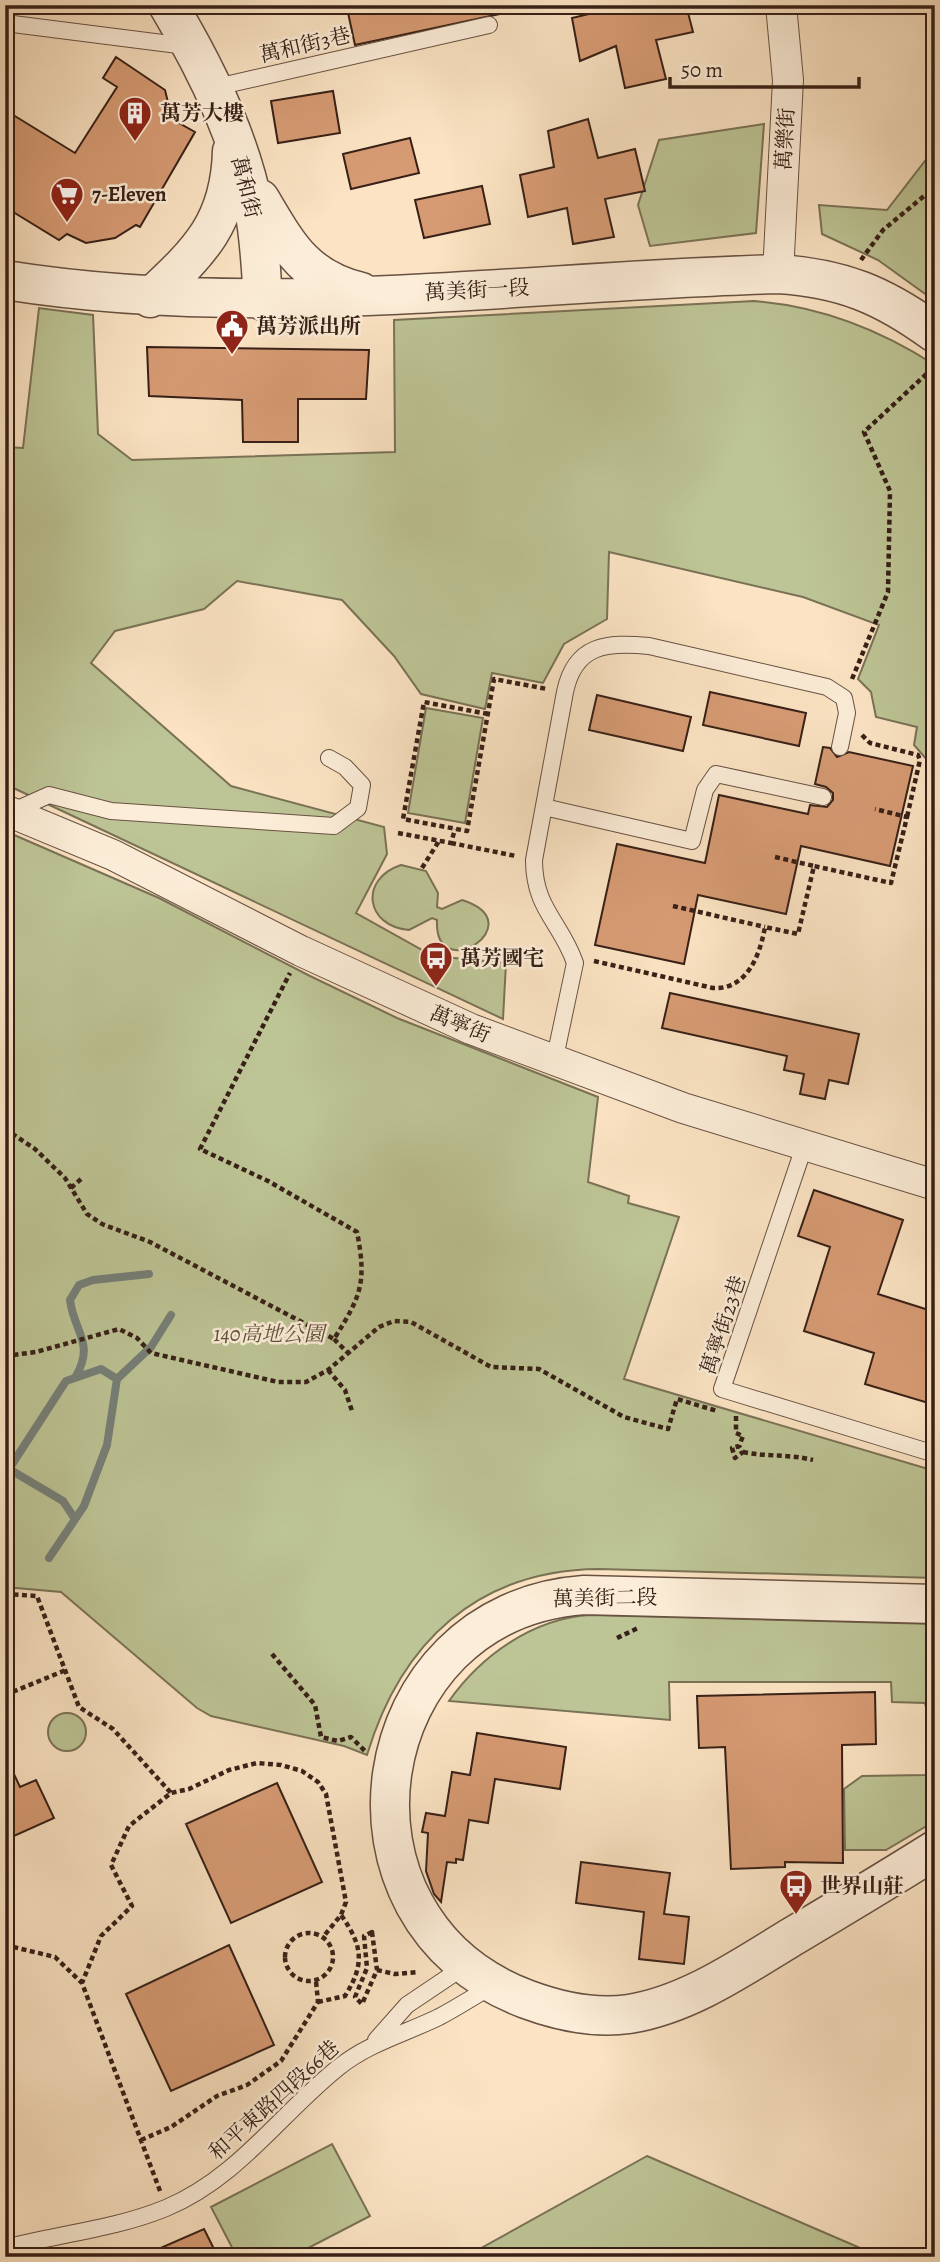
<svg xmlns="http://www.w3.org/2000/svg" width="940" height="2262" viewBox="0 0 940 2262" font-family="Alegreya,'Noto Serif TC',serif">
<rect width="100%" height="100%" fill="#fbe3c3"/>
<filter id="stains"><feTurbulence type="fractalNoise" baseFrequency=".00286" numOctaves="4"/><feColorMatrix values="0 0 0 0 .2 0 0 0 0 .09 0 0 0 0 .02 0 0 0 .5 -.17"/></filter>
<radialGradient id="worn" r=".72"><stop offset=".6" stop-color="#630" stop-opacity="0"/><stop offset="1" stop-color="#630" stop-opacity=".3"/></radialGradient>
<path fill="#bdc495" stroke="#7a7256" stroke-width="2" d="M764 124 756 233 650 246 638 205 659 140Z
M935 148V301L878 260 822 234 819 205 887 210Z
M754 301C821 306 879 329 935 365V769L914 745 917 727 876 717 871 692 858 679 879 625 803 597 609 552 607 619 564 644 543 683 492 673 485 709 421 694 394 656 342 600 237 581 204 609 115 631 91 663 231 786 384 827 387 854 356 913 433 956 506 963 503 1019 5 784V447L23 448 39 308 93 315 98 434 132 460 395 452 394 320Z
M426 708 483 718 465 823 408 813Z
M5 831 159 898 310 976 397 1018 598 1097 588 1182 629 1196 628 1203 679 1217 624 1379 935 1471V1578L599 1569C478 1570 401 1642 367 1755L344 1746 211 1716 197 1708 61 1592 5 1587Z
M401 865 426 871 438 893 437 907 442 909 462 900C535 923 434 988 437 920L432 918 409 930C365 926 359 879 401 865Z
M589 1615 935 1624V1746L925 1703 892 1702 891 1682H669L670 1720 449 1701C481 1656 532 1619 589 1615Z
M48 1732a19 19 0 1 1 38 0a19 19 0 1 1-38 0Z
M935 1768V1821L886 1850H845L844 1789 862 1776 925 1775Z
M332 2144 370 2216 291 2257H237L211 2207Z
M647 2156 874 2254V2257H465Z"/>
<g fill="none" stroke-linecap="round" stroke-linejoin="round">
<path stroke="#757f78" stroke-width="8" d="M76 1376C95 1343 74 1332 70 1300L79 1285 93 1280 149 1274
M117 1379 151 1347 171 1315
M49 1558 84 1506 107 1445 117 1379 101 1369 66 1381 9 1469 63 1501 75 1519"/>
</g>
<path fill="#d79b74" stroke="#372017" stroke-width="2" d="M360 5H499L500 14 355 45 347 8Z
M605 5H686L693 32 656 40 666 79 625 88 616 46 580 61 572 18 602 11Z
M116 57 165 90 172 119 195 132 140 227 136 225 115 238 86 243 67 234 59 240 5 207V110L75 153 117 87 103 78Z
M333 91 340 133 278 143 271 101Z
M588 119 598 158 635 149 645 191 605 199 614 237 573 244 567 208 528 217 520 175 554 167 548 131Z
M410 138 419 173 351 189 343 154Z
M482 186 490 224 424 238 415 200Z
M147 347 369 350 366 399H298V442H243L242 400 149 396Z
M710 692 806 713 799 746 703 725Z
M597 695 691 717 683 751 589 730Z
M823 747 830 748 837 757 849 752 913 766 890 866 801 846 786 914 698 895 684 964 595 945 617 844 705 863 719 795 808 814 810 805 827 807 833 800V793L826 787 815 784Z
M670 993 859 1034 848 1084 829 1080 825 1099 800 1094 804 1074 784 1070 787 1056 662 1028Z
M814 1190 903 1220 878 1294 935 1312V1405L865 1384 874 1353 804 1331 830 1247 798 1236Z
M875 1692 876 1744 842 1745 843 1863 785 1862V1867L731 1869 725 1747 699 1748 697 1696Z
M477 1733 566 1747 560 1789 495 1779 488 1823 469 1820 463 1860 456 1859V1863L447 1862 441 1902 434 1894 426 1871 428 1833 422 1832 426 1813 445 1816 452 1772 470 1775Z
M5 1755 20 1787 36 1780 54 1818 5 1840Z
M277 1783 322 1882 231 1923 186 1824Z
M581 1862 670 1873 664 1914 689 1917 684 1964 639 1959 644 1912 576 1903Z
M229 1945 274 2045 171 2091 126 1994Z
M204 2229 218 2257H140Z"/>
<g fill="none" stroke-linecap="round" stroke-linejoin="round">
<defs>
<path id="service" d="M5 23 186 46
M212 88 489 25
M544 807 692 841 705 790 716 774 823 797
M11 812 49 795 111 811 334 826 358 808 362 785 345 767 329 758
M554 1062 575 963C561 922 534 909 534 860L565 692C575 644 607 642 649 646L827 687 844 698 847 713 840 747
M805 1144 722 1389 935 1454
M376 2040 407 2005 465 1966
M5 2248C58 2234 115 2229 166 2208 238 2178 280 2114 339 2067 369 2043 404 2034 439 2017 458 2007 476 1995 494 1985"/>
<path id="minor" d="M778 274 788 80 781 5
M5 810 113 855 301 951 471 1029 683 1108 935 1185"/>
<path id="tertiary" d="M168 5C206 68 240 137 254 209 260 239 261 270 263 301
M260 199C288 246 304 278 361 292
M5 280C262 321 520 281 778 274 842 278 883 295 935 333
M150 298C200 251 230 223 232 151
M935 1604 584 1595C361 1611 315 1919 526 1999 558 2011 594 2019 629 2014 687 2005 741 1968 790 1938 839 1909 887 1880 935 1850"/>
</defs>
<use href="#service" stroke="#685142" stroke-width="18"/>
<use href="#minor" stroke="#685142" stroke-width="32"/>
<use href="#tertiary" stroke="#685142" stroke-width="41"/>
<path stroke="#372017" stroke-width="4.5" stroke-dasharray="5 3.5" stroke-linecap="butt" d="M861 260 883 230 935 187
M852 679 888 592 890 491 864 432 935 366
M488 714 424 702 403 819 467 831 494 679 547 689
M862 735 870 743 918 755 920 760 907 817
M398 833 451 843 455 829
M451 843 516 856
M775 857 814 866
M422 868 439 841
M673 906 765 927
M594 961 713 988C747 990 760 955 765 927L798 934 814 866 891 883 907 817 875 809
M5 1129 35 1149 65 1178 87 1214 102 1224 150 1242 334 1339C361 1296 367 1283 357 1232L268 1181 200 1149 290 973
M71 1188 81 1179
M334 1339 348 1353
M5 1356 36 1352 119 1329 137 1338 151 1353 278 1382H306L328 1370 379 1327 394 1321 411 1322 491 1367 539 1369 624 1417 668 1429 677 1399 717 1411
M328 1370 345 1390 352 1411
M736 1416V1433L743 1436 739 1446 732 1448 735 1458 743 1452 739 1446
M743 1452C767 1457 789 1454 813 1460
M5 1594 37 1596 79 1707 113 1729 171 1793
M617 1638 638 1628
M272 1654 315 1705 321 1737 338 1741 351 1737 367 1753
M5 1695 66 1670
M372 1932 377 1970 362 2004 355 1997 367 1968 364 1936Z
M285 1957a24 24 0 1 1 48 0a24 24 0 1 1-48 0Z
M5 1945 55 1957 82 1983
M377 1970 395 1974 419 1972
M318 2002 345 1996C365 1964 363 1946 341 1915
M141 2140 171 2127 217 2096 247 2085 281 2061 318 2002 316 1981
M160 2191 82 1983 101 1936 132 1906 111 1865 129 1826 171 1793 189 1789 229 1770 257 1763 281 1765 302 1771 318 1782 326 1794 346 1902 341 1915 323 1937
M5 2216 12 2227"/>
<use href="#service" stroke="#fcedd8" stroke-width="16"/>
<use href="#minor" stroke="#fcedd8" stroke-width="30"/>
<use href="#tertiary" stroke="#fcedd8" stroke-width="38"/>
</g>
<defs>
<symbol id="building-pin" viewBox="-11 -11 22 30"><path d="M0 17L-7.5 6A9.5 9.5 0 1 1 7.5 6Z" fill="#8f2418" stroke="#fcedd8"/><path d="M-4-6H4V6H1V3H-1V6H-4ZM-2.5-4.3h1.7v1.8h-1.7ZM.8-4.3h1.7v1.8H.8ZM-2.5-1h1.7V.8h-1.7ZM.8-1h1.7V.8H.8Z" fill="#fff"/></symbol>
<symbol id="supermarket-pin" viewBox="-11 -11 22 30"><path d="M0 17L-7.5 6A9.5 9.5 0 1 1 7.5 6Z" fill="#8f2418" stroke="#fcedd8"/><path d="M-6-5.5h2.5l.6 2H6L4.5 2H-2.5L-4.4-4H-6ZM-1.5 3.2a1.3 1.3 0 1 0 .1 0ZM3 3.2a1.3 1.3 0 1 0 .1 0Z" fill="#fff"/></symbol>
<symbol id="civic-pin" viewBox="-11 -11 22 30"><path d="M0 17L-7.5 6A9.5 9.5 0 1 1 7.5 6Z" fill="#8f2418" stroke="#fcedd8"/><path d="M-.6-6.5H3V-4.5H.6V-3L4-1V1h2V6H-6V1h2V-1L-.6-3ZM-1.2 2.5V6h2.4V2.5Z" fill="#fff"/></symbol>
<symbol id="bus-pin" viewBox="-11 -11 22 30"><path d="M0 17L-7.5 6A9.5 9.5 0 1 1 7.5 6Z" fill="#8f2418" stroke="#fcedd8"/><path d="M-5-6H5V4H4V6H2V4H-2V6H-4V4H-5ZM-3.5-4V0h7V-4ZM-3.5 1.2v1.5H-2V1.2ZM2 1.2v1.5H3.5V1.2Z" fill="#fff"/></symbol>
</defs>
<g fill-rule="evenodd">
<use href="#building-pin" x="116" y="94" width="38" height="52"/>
<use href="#supermarket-pin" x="48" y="175" width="38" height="52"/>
<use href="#civic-pin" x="213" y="307" width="38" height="52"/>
<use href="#bus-pin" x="417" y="939" width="38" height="52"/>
<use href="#bus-pin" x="777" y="1867" width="38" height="52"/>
</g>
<g text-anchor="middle" stroke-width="5" stroke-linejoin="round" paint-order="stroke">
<g font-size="21" fill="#372017" stroke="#fcedd8">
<text transform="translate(305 45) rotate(-13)" y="7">萬和街3巷</text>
<text transform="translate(785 139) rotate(-87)" y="7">萬樂街</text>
<text transform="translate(246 187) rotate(76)" y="7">萬和街</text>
<text transform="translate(477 290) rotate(-3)" y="7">萬美街一段</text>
<text transform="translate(460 1024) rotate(23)" y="7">萬寧街</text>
<text transform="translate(723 1325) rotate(-72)" y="7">萬寧街23巷</text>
<text transform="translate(605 1598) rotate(-1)" y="7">萬美街二段</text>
<text transform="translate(274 2100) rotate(-42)" y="7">和平東路四段66巷</text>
</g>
<g font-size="21" font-weight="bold" fill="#372017" stroke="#fcedd8" text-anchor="start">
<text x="160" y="120">萬芳大樓</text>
<text x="92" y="201">7-Eleven</text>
<text x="256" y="333">萬芳派出所</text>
<text x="460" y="965">萬芳國宅</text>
<text x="820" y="1893">世界山莊</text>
</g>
<g font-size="21" font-style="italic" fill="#5f513d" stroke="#fcedd8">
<text x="269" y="1341">140高地公園</text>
</g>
</g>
<rect width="940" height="2262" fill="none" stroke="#fbe3c3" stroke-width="28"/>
<rect x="7" y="7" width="926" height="2248" fill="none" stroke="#372017" stroke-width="3.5"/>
<rect x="14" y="14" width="912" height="2234" fill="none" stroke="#372017" stroke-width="2"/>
<path d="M670 77v10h189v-10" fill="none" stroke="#372017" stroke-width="3.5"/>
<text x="681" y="77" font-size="21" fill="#372017" stroke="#fcedd8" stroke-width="5" paint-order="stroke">50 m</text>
<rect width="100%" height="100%" filter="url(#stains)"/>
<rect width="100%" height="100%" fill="url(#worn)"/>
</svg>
